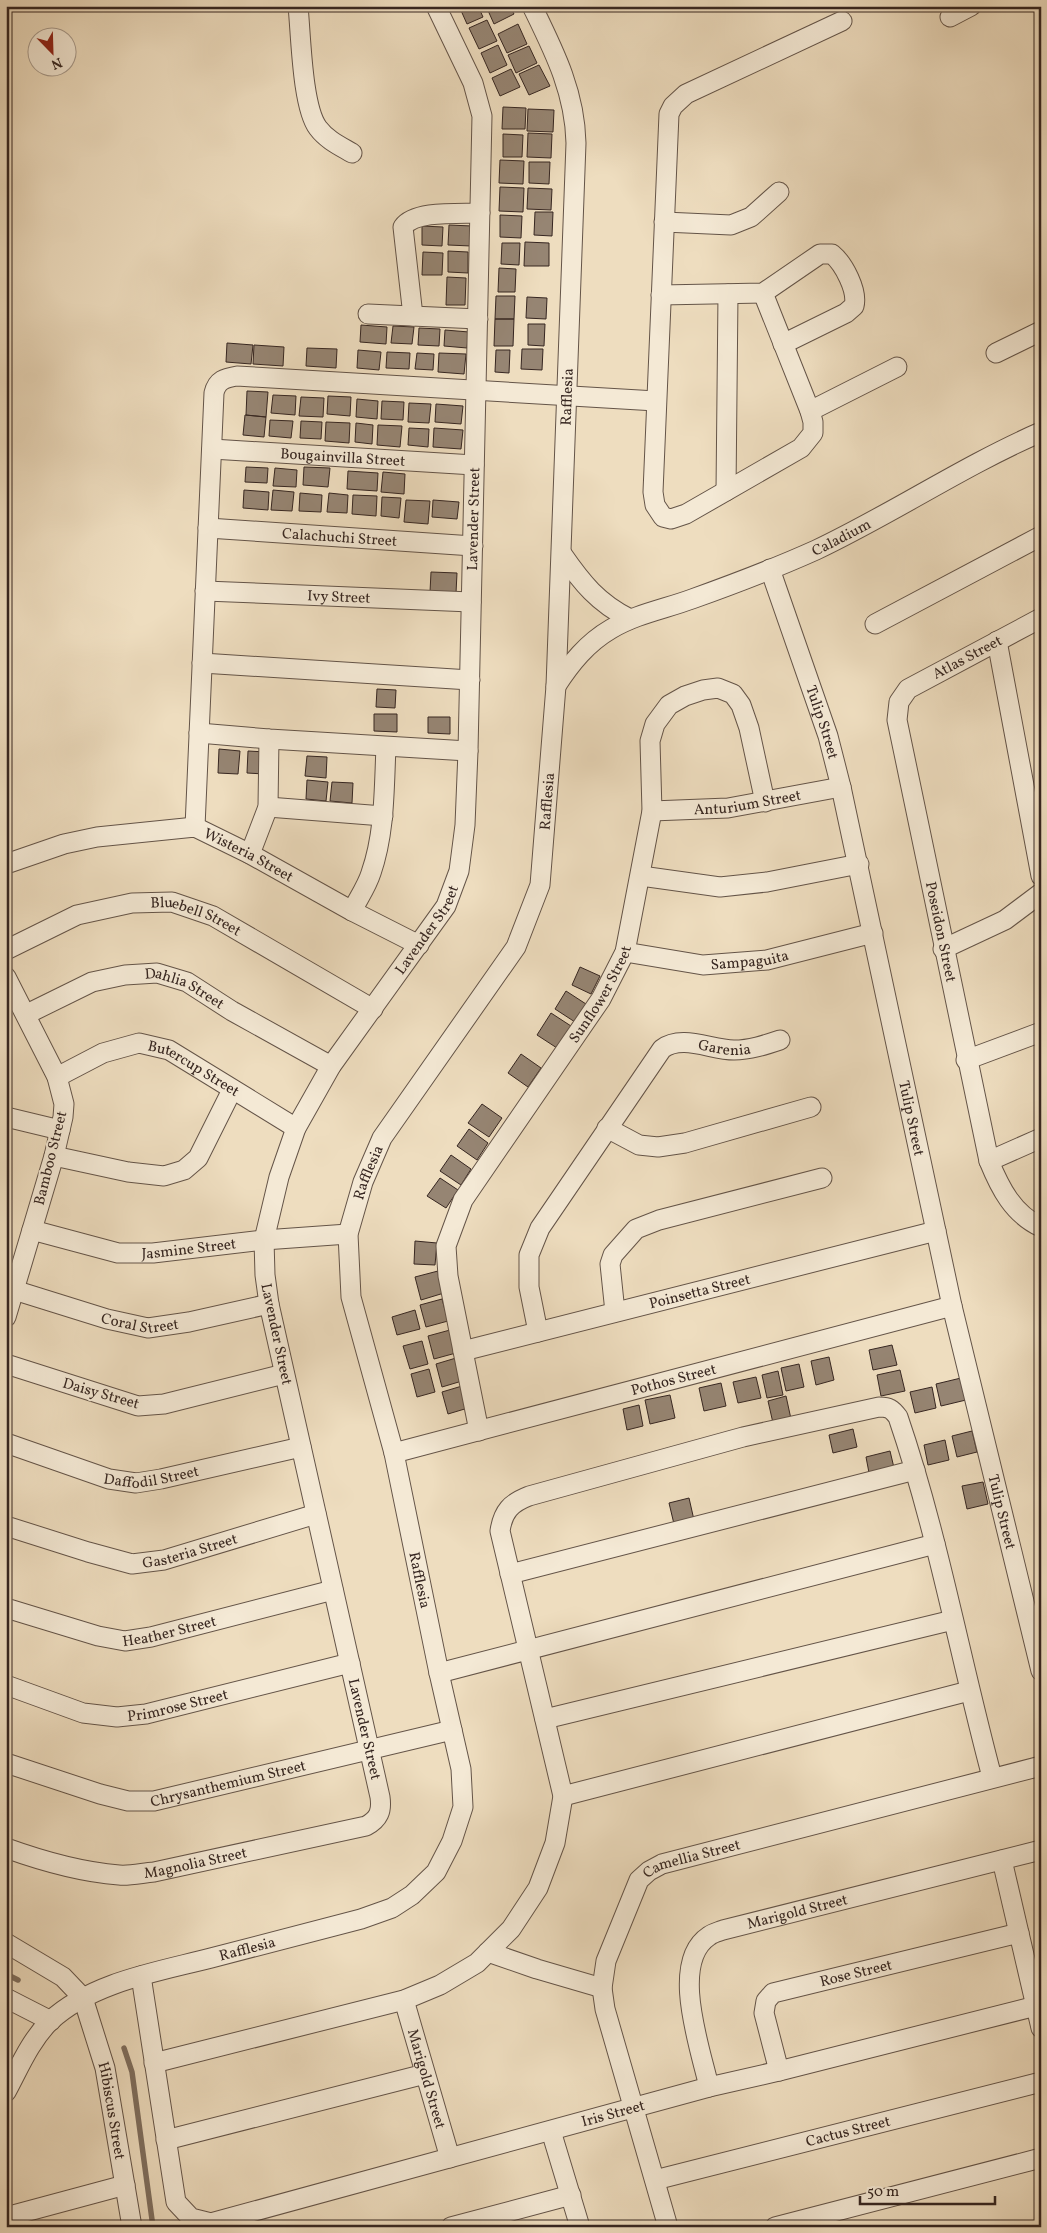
<svg xmlns="http://www.w3.org/2000/svg" width="1047" height="2233" viewBox="0 0 1047 2233" font-family="Vollkorn,serif">
<rect width="100%" height="100%" fill="#eeddbf"/>
<filter id="stains"><feTurbulence type="fractalNoise" baseFrequency=".004" numOctaves="4"/><feColorMatrix values="0 0 0 0 .2 0 0 0 0 .09 0 0 0 0 .02 0 0 0 .5 -.17"/></filter>
<radialGradient id="worn" r=".72"><stop offset=".6" stop-color="#630" stop-opacity="0"/><stop offset="1" stop-color="#630" stop-opacity=".3"/></radialGradient>
<g fill="none" stroke-linecap="round" stroke-linejoin="round">
<path stroke="#7f6f5f" stroke-width="5.5" d="M6 1974 18 1980
M124 2048 132 2072 153 2227"/>
</g>
<path fill="#968573" stroke="#362621" d="M459 6H478L483 17 467 24Z
M486 6H510L514 14 494 24Z
M487 20 497 41 479 49 469 28Z
M518 24 527 44 507 53 498 34Z
M498 45 507 65 490 73 481 53Z
M529 46 537 63 516 73 508 55Z
M539 65 550 86 529 95 519 74Z
M511 69 520 87 500 96 492 78Z
M503 107 526 108 525 129H502Z
M528 109 554 110 553 132 527 131Z
M528 133 552 134 551 158 527 157Z
M503 134 523 135 522 157H503Z
M500 160 524 161 523 184 499 183Z
M529 162H550L549 184 529 183Z
M500 187 524 188 523 212 499 211Z
M528 188 552 189 551 210 527 209Z
M535 212H553L552 236 534 235Z
M500 215 522 216 521 238 500 237Z
M449 225 472 226 471 246 448 245Z
M422 226 443 227 442 246 422 245Z
M525 242 549 243V266H524Z
M502 243H520L519 265 501 264Z
M448 251 468 252V273L448 272Z
M423 252 443 253 442 275H422Z
M499 268 516 269 515 292H498Z
M447 277 466 278 465 305H446Z
M496 296H515L514 319H495Z
M527 297 547 298 546 319 526 318Z
M495 319H514L513 346H494Z
M528 324H545L544 346 528 345Z
M361 325 387 327 386 344 360 342Z
M393 326 414 327 412 344 391 343Z
M419 328 440 329 439 346 418 345Z
M445 330 469 332 467 348 444 346Z
M227 343 253 345 251 364 226 362Z
M254 345 284 347 283 366 253 364Z
M307 348 337 349 336 368 306 366Z
M522 349H543L542 370 521 369Z
M358 350 381 352 379 370 357 368Z
M496 350H510L509 373 495 372Z
M387 352 410 353 409 369 386 368Z
M417 353 434 354 433 370 415 369Z
M439 353 466 354 464 374 438 372Z
M247 391 268 392 266 417 246 415Z
M273 395 296 396 295 415 271 413Z
M328 396 351 397 350 416 327 414Z
M301 397 324 398 323 417 299 416Z
M357 399 378 401 377 419 356 417Z
M382 401 404 402 403 420 381 419Z
M409 403 431 404 429 423 408 422Z
M436 404 463 406 461 424 435 422Z
M245 415 266 417 264 437 243 435Z
M270 420 293 421 291 438 269 436Z
M301 421 322 422 321 439 300 438Z
M326 422 350 423 349 443 325 441Z
M356 423 373 425 372 444 355 442Z
M378 425 402 426 400 447 377 445Z
M409 428 429 429 428 447 408 445Z
M434 428 463 430 461 449 433 447Z
M246 467 268 468 267 483 245 482Z
M304 467 330 468 328 487 303 485Z
M275 468 297 470 296 487 273 486Z
M348 471 378 473 377 491 347 489Z
M383 472 405 474 404 494 381 492Z
M244 490 269 492 268 510 243 508Z
M273 490 294 492 292 511 271 510Z
M300 493 322 495 321 512 299 511Z
M329 493 348 495 347 513 327 512Z
M353 495 377 496 376 516 352 514Z
M382 497 401 498 399 518 381 516Z
M406 500 430 501 428 524 404 522Z
M433 500 459 502 457 519 432 517Z
M431 572 457 573 456 593 430 592Z
M377 689 396 690 395 708 376 707Z
M374 714H397V732L374 731Z
M428 717H450V734L428 733Z
M219 749 240 751 238 774 218 773Z
M248 751 266 752 264 774 247 773Z
M307 756 327 757 326 778 305 776Z
M307 780 328 782 326 801 306 799Z
M332 782 353 783 352 803 330 801Z
M580 967 600 976 591 994 572 985Z
M566 991 586 1004 575 1022 555 1009Z
M551 1013 571 1026 557 1048 537 1035Z
M521 1054 541 1068 528 1087 508 1073Z
M482 1104 502 1118 489 1137 468 1123Z
M469 1129 488 1143 477 1160 457 1146Z
M451 1155 471 1169 461 1185 440 1171Z
M440 1178 458 1190 446 1208 427 1196Z
M415 1241 437 1243 435 1265 414 1264Z
M438 1271 444 1293 421 1300 415 1277Z
M442 1299 448 1321 426 1327 420 1305Z
M415 1310 420 1329 397 1335 392 1317Z
M450 1330 456 1353 434 1359 428 1336Z
M422 1341 428 1364 410 1369 403 1346Z
M892 1345 897 1365 873 1370 869 1350Z
M829 1357 834 1380 816 1385 811 1361Z
M456 1358 462 1381 442 1387 436 1364Z
M799 1364 804 1387 786 1391 781 1368Z
M429 1369 435 1392 417 1397 411 1374Z
M900 1370 905 1391 881 1396 877 1375Z
M778 1371 783 1395 767 1398 762 1375Z
M756 1377 761 1398 738 1403 733 1382Z
M961 1378 966 1400 941 1406 936 1384Z
M721 1383 726 1406 704 1411 699 1388Z
M462 1386 468 1408 448 1414 442 1392Z
M932 1387 936 1408 915 1413 910 1392Z
M670 1395 675 1418 650 1424 645 1400Z
M786 1396 791 1419 773 1423 768 1401Z
M639 1405 643 1426 627 1430 623 1409Z
M853 1429 857 1447 833 1453 829 1435Z
M972 1431 977 1452 957 1457 952 1436Z
M945 1440 949 1460 928 1465 924 1445Z
M890 1451 895 1472 870 1478 866 1457Z
M983 1482 988 1504 967 1509 962 1486Z
M689 1498 694 1520 674 1524 669 1503Z"/>
<g fill="none" stroke-linecap="round" stroke-linejoin="round">
<defs>
<g id="minor">
<path d="M298 6C301 35 302 107 318 128 327 140 340 146 352 153"/>
<path d="M950 17 971 6"/>
<path d="M664 222 731 225 751 217 779 192"/>
<path d="M763 293 810 411 813 422V433L801 448 686 514 671 519 663 517 655 505 653 492 669 114 673 106 686 94 842 21"/>
<path d="M661 295 763 293 820 254H832C844 264 858 291 854 306L846 313 783 344"/>
<path d="M368 314 478 319"/>
<path d="M413 316 403 227C415 210 460 214 480 213"/>
<path d="M996 353 1041 331"/>
<path d="M810 411 897 367"/>
<path id="s1" d="M212 449 474 465"/>
<path d="M726 491 728 294"/>
<path id="s2" d="M208 528 473 546"/>
<path d="M562 554C582 583 598 603 630 619"/>
<path id="s3" d="M770 569 828 736 841 787 952 1306 1041 1671"/>
<path id="s4" d="M205 591 471 602"/>
<path id="s5" d="M1041 618 908 689 899 702 897 720 989 1161C1000 1188 1013 1214 1041 1227"/>
<path d="M875 624 1041 536"/>
<path d="M997 641 1041 876"/>
<path d="M202 663 470 680"/>
<path id="s6" d="M556 686C571 663 587 643 611 629 636 614 665 609 692 599 734 584 776 568 816 550 892 514 963 466 1041 432"/>
<path d="M199 733 269 739 468 751"/>
<path d="M268 807 383 816"/>
<path id="s7" d="M652 811 728 808 841 787"/>
<path d="M195 827 214 393C217 380 225 378 237 376L656 401"/>
<path d="M250 854 268 807 269 739"/>
<path id="s8" d="M6 864 64 844 97 837 195 827 250 854 352 911 419 945"/>
<path d="M641 876 720 887 767 882 859 864"/>
<path d="M352 911C358 899 367 886 371 873 385 833 384 789 386 747"/>
<path d="M943 949 1005 920 1041 893"/>
<path id="s9" d="M6 950 77 915 132 903 172 902 213 916 373 1009"/>
<path id="s10" d="M625 952 703 965 767 960 873 933"/>
<path d="M6 977 57 1077 64 1104 63 1117 54 1156 6 1317"/>
<path id="s11" d="M27 1014 92 982 125 975 157 973 187 982 232 1011 331 1066"/>
<path d="M966 1060 1041 1032"/>
<path id="s12" d="M57 1077 103 1053 139 1043 169 1050 296 1128"/>
<path d="M6 1117 60 1130"/>
<path d="M607 1128 639 1145 658 1147 685 1143 811 1107"/>
<path d="M54 1156 128 1172 164 1176 184 1170 198 1158 232 1090"/>
<path d="M989 1161 1041 1138"/>
<path id="s13" d="M32 1230 118 1253H153L264 1240 348 1234"/>
<path id="s14" d="M14 1290 107 1319 148 1328 189 1322 269 1304"/>
<path d="M615 1312 610 1264 613 1255 636 1229 659 1220 822 1178"/>
<path id="s15" d="M538 1332 529 1287V1255L540 1228 662 1049C682 1034 711 1050 734 1050 750 1050 765 1045 780 1040"/>
<path id="s16" d="M463 1351 936 1231"/>
<path d="M6 1364 138 1406 164 1404 284 1374"/>
<path id="s17" d="M479 1431 448 1276 446 1246 463 1200 601 999 625 952 652 811 650 741 655 724 669 705 685 696 703 690 718 688 733 694 741 705 749 728 765 802"/>
<path id="s18" d="M6 1443 109 1479 136 1483 161 1479 301 1447"/>
<path id="s19" d="M394 1453 952 1306"/>
<path id="s20" d="M6 1526 88 1552 132 1564 164 1560 316 1514"/>
<path d="M510 1574 915 1470"/>
<path id="s21" d="M6 1608 98 1636 125 1641 151 1637 333 1590"/>
<path d="M439 1673 935 1544"/>
<path id="s22" d="M6 1685 83 1713 117 1717 146 1714 350 1663"/>
<path d="M545 1719 953 1620"/>
<path id="s23" d="M6 1763 100 1794 128 1801H154L452 1730"/>
<path d="M563 1796 969 1691"/>
<path id="s24" d="M6 1848C42 1861 80 1872 119 1875 130 1876 142 1873 154 1872L366 1826C379 1819 382 1811 380 1797L269 1304 265 1275 264 1240 279 1177 296 1128 331 1066 446 906 459 871 465 825 468 751 482 116 473 83 436 6"/>
<path d="M1002 1860 1041 2028"/>
<path id="s25" d="M6 1943 63 1977 83 1998 105 2068 132 2227"/>
<path d="M488 1952 537 1969 602 1988"/>
<path id="s26" d="M141 1976 176 2202 191 2218 211 2223 709 2087 779 2071 1036 2006"/>
<path d="M6 1998 51 2021"/>
<path id="s27" d="M404 2000 450 2158"/>
<path d="M154 2063 404 2000 440 1985 477 1963 511 1929 538 1888 555 1843 563 1796 500 1531C503 1511 511 1503 529 1496L743 1437 879 1407C889 1407 892 1409 898 1417 938 1534 960 1658 992 1777"/>
<path id="s28" d="M779 2071 764 2013 766 2001 773 1993 1019 1933"/>
<path id="s29" d="M709 2087C701 2050 669 1962 709 1936 713 1933 718 1932 723 1930L1041 1850"/>
<path id="s30" d="M6 2092C19 2068 30 2041 50 2021 92 1982 157 1972 211 1958 261 1945 311 1932 361 1919L392 1908 412 1895 436 1872 452 1841 463 1807 461 1769 439 1673 394 1453 351 1297 348 1234 363 1182 382 1138 516 947 540 885 556 686 576 143C575 92 554 51 532 6"/>
<path d="M551 2131 580 2227"/>
<path d="M166 2140 425 2074"/>
<path id="s31" d="M655 2180 1041 2082"/>
<path d="M6 2217 125 2185"/>
<path d="M451 2227 571 2195"/>
<path id="s32" d="M668 2227 605 2009 602 1988 606 1961 639 1880 649 1871 662 1864 1041 1766"/>
<path d="M775 2227 1041 2158"/>
</g>
</defs>
<use href="#minor" stroke="#645448" stroke-width="21"/>
<use href="#minor" stroke="#f4e9d5" stroke-width="19"/>
</g>
<g text-anchor="middle" stroke-width="4" stroke-linejoin="round" paint-order="stroke">
<g font-size="15" fill="#362621" stroke="#f4e9d5">
<text dy="5" stroke="none"><textPath href="#s30" startOffset="2051">Rafflesia</textPath></text>
<text dy="5" stroke="none"><textPath href="#s1" startOffset="131">Bougainvilla Street</textPath></text>
<text dy="5" stroke="none"><textPath href="#s24" startOffset="1748">Lavender Street</textPath></text>
<text dy="5" stroke="none"><textPath href="#s6" startOffset="328">Caladium</textPath></text>
<text dy="5" stroke="none"><textPath href="#s2" startOffset="132">Calachuchi Street</textPath></text>
<text dy="5" stroke="none"><textPath href="#s4" startOffset="134">Ivy Street</textPath></text>
<text transform="translate(967 657) rotate(-28)" y="5">Atlas Street</text>
<text dy="5" stroke="none"><textPath href="#s3" startOffset="162">Tulip Street</textPath></text>
<text dy="5" stroke="none"><textPath href="#s30" startOffset="1646">Rafflesia</textPath></text>
<text dy="5" stroke="none"><textPath href="#s7" startOffset="96">Anturium Street</textPath></text>
<text dy="5" stroke="none"><textPath href="#s8" startOffset="254">Wisteria Street</textPath></text>
<text dy="5" stroke="none"><textPath href="#s9" startOffset="202">Bluebell Street</textPath></text>
<text dy="5" stroke="none"><textPath href="#s24" startOffset="1328">Lavender Street</textPath></text>
<text dy="5" stroke="none"><textPath href="#s5" startOffset="401">Poseidon Street</textPath></text>
<text dy="5" stroke="none"><textPath href="#s10" startOffset="126">Sampaguita</textPath></text>
<text dy="5" stroke="none"><textPath href="#s11" startOffset="169">Dahlia Street</textPath></text>
<text dy="5" stroke="none"><textPath href="#s17" startOffset="485">Sunflower Street</textPath></text>
<text dy="5" stroke="none"><textPath href="#s15" startOffset="388">Garenia</textPath></text>
<text dy="5" stroke="none"><textPath href="#s12" startOffset="150">Butercup Street</textPath></text>
<text dy="5" stroke="none"><textPath href="#s3" startOffset="568">Tulip Street</textPath></text>
<text transform="translate(50 1158) rotate(-76)" y="5">Bamboo Street</text>
<text dy="5" stroke="none"><textPath href="#s30" startOffset="1225">Rafflesia</textPath></text>
<text dy="5" stroke="none"><textPath href="#s13" startOffset="160">Jasmine Street</textPath></text>
<text dy="5" stroke="none"><textPath href="#s16" startOffset="244">Poinsetta Street</textPath></text>
<text dy="5" stroke="none"><textPath href="#s14" startOffset="131">Coral Street</textPath></text>
<text transform="translate(277 1334) rotate(78)" y="5">Lavender Street</text>
<text dy="5" stroke="none"><textPath href="#s19" startOffset="289">Pothos Street</textPath></text>
<text transform="translate(101 1393) rotate(16)" y="5">Daisy Street</text>
<text dy="5" stroke="none"><textPath href="#s18" startOffset="152">Daffodil Street</textPath></text>
<text dy="5" stroke="none"><textPath href="#s3" startOffset="972">Tulip Street</textPath></text>
<text dy="5" stroke="none"><textPath href="#s20" startOffset="191">Gasteria Street</textPath></text>
<text transform="translate(420 1580) rotate(78)" y="5">Rafflesia</text>
<text dy="5" stroke="none"><textPath href="#s21" startOffset="169">Heather Street</textPath></text>
<text dy="5" stroke="none"><textPath href="#s22" startOffset="178">Primrose Street</textPath></text>
<text transform="translate(365 1729) rotate(77)" y="5">Lavender Street</text>
<text dy="5" stroke="none"><textPath href="#s23" startOffset="230">Chrysanthemium Street</textPath></text>
<text dy="5" stroke="none"><textPath href="#s32" startOffset="421">Camellia Street</textPath></text>
<text dy="5" stroke="none"><textPath href="#s24" startOffset="194">Magnolia Street</textPath></text>
<text dy="5" stroke="none"><textPath href="#s29" startOffset="251">Marigold Street</textPath></text>
<text dy="5" stroke="none"><textPath href="#s30" startOffset="296">Rafflesia</textPath></text>
<text dy="5" stroke="none"><textPath href="#s28" startOffset="168">Rose Street</textPath></text>
<text dy="5" stroke="none"><textPath href="#s27" startOffset="82">Marigold Street</textPath></text>
<text dy="5" stroke="none"><textPath href="#s25" startOffset="212">Hibiscus Street</textPath></text>
<text dy="5" stroke="none"><textPath href="#s26" startOffset="688">Iris Street</textPath></text>
<text dy="5" stroke="none"><textPath href="#s31" startOffset="199">Cactus Street</textPath></text>
</g>
</g>
<rect width="1047" height="2233" fill="none" stroke="#eeddbf" stroke-width="25"/>
<rect x="8" y="8" width="1032" height="2218" fill="none" stroke="#362621" stroke-width="2.5"/>
<rect x="12" y="12" width="1022" height="2208" fill="none" stroke="#362621"/>
<g transform="translate(52 52) rotate(157)"><circle r="24" fill="#f4e9d5" stroke="#a89b8d"/>
<path d="M0-4L9 19L0 12L-9 19Z" fill="#8f2418"/>
<text y="-8" font-size="14" font-weight="bold" text-anchor="middle" fill="#362621">N</text>
</g>
<path d="M860 2196v8h135v-8" fill="none" stroke="#362621" stroke-width="2.5"/>
<text x="867" y="2196" font-size="15" fill="#362621" stroke="#f4e9d5" stroke-width="4" paint-order="stroke">50 m</text>
<rect width="100%" height="100%" filter="url(#stains)"/>
<rect width="100%" height="100%" fill="url(#worn)"/>
</svg>
